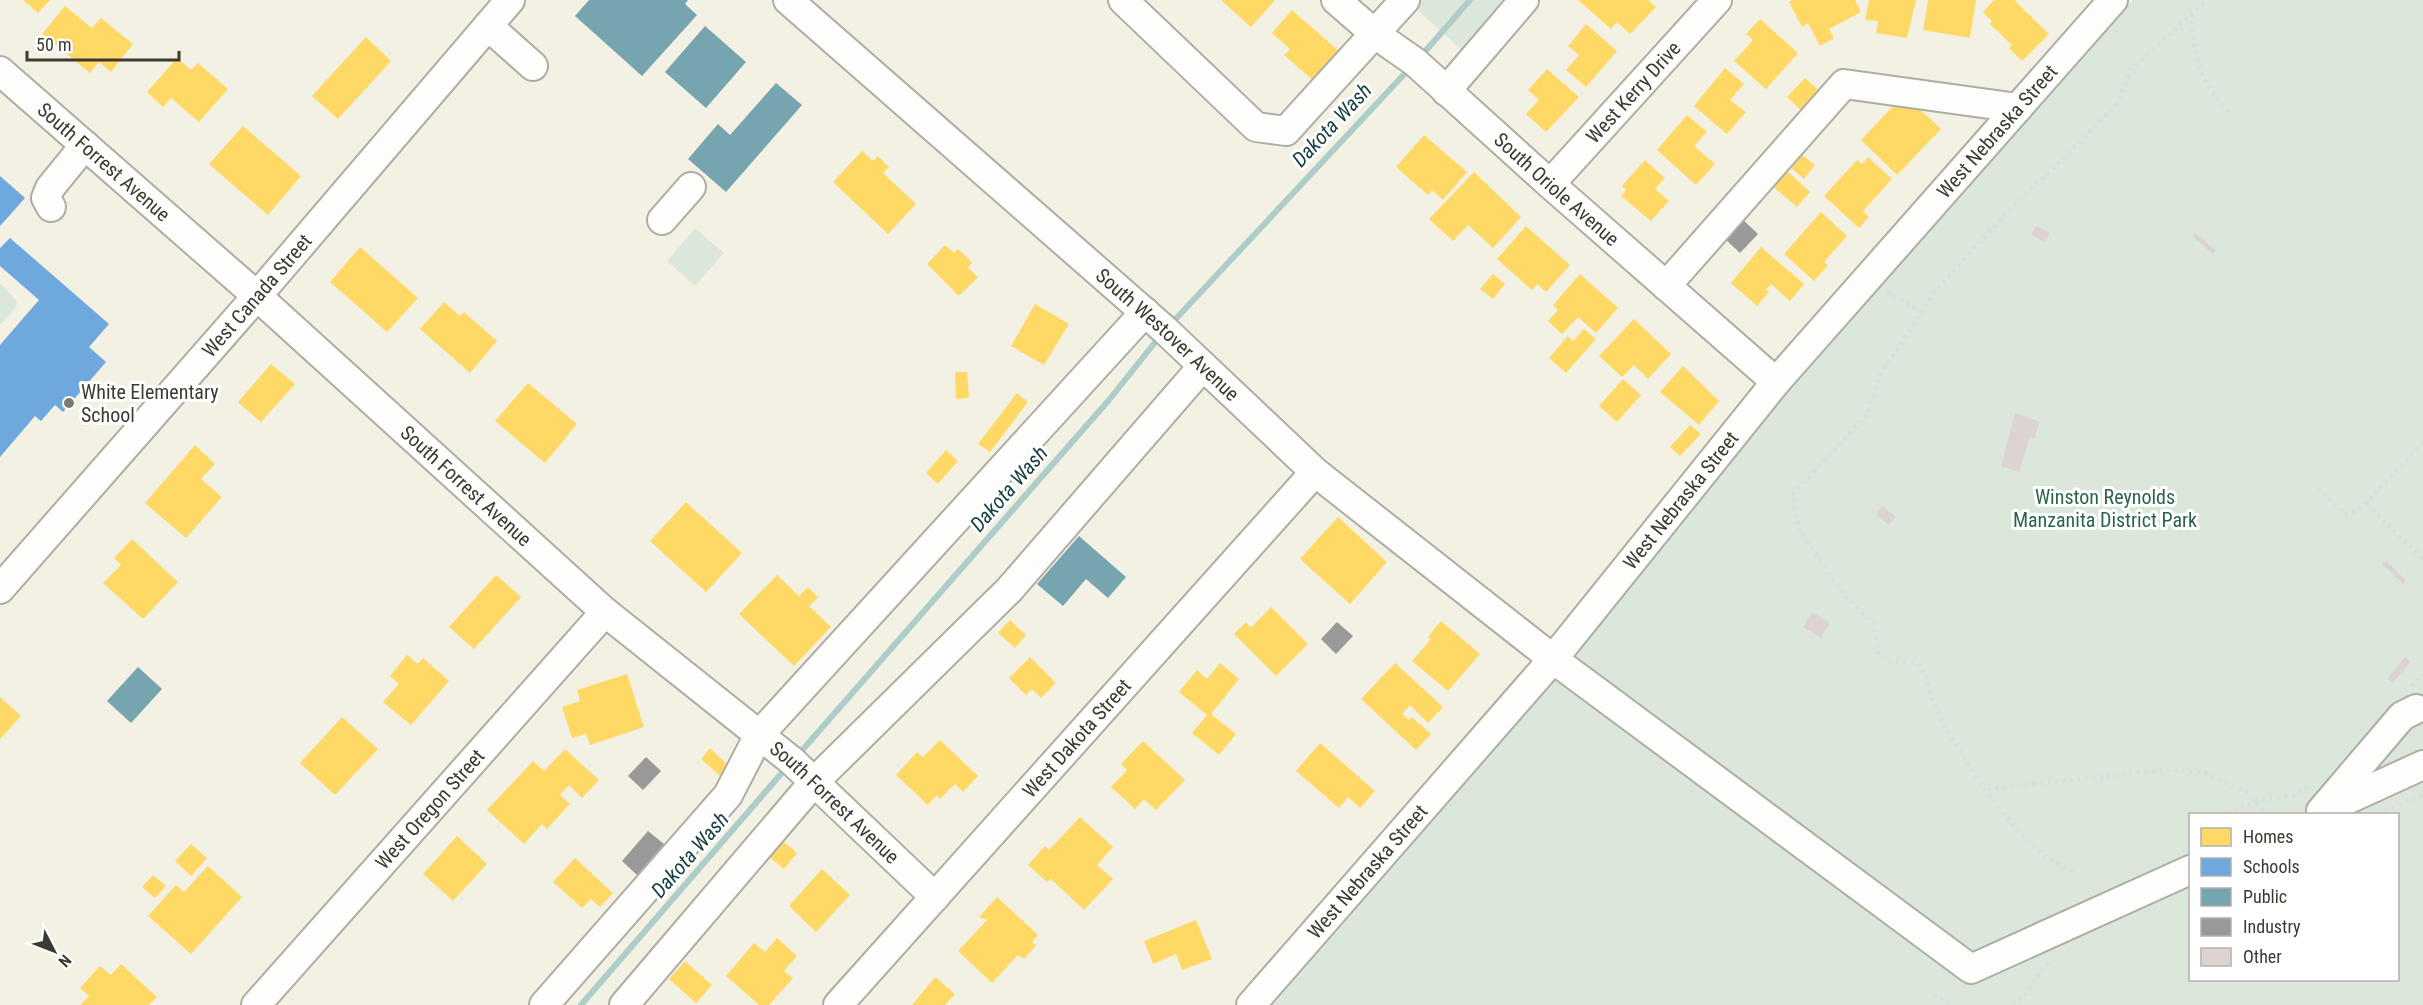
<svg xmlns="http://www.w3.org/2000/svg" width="2423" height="1005" viewBox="0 0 2423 1005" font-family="'Roboto Condensed',sans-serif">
<rect width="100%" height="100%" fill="#f3f1e4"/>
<path fill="#dbe7da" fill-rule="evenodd" d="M1421 0H1508L1463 51 1414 7Z
M2133 0H2423V1005H1273L1529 710 1782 392ZM2190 814H2398V980H2190Z
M695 228 724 253 695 286 667 261Z
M0 283 16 300 17 306 0 325Z"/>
<path fill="#ffd966" d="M23 0H50L38 13Z
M1221 0H1275L1251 27Z
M1578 0H1648L1656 7 1630 34 1617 22 1611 29Z
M1792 0H1855L1861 12 1829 29 1834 38 1820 46 1808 23 1802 27 1789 2Z
M1869 0H1916L1907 38 1876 33 1878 21 1865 20Z
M1928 0H1976L1970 38 1923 30Z
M1994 0H2014L2049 34 2022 61 2009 48 2012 45 1990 24 1992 21 1983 12Z
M65 6 92 28 101 18 133 44 111 72 99 62 90 73 42 34Z
M1292 10 1340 52 1314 81 1284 55 1290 49 1272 33Z
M1760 19 1798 53 1766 89 1734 61 1753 40 1746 34Z
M1586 24 1617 51 1586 87 1566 70 1579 55 1568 46Z
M366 37 391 61 338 119 312 96Z
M177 58 191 70 198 63 228 89 199 122 171 98 163 107 147 92Z
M1725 68 1744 84 1730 100 1746 112 1727 134 1694 106Z
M1547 69 1579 97 1546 132 1526 114 1539 100 1528 90Z
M1805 78 1823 94 1804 113 1787 97Z
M1899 100H1910L1941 129 1897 175 1861 140Z
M1687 115 1707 132 1694 146 1715 164 1696 185 1657 150Z
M243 126 301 176 268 215 209 164Z
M1424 135 1467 172 1443 200 1432 190 1428 195 1396 167Z
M862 151 873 161 878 156 889 167 883 173 916 204 888 234 833 182Z
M1802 155 1815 165 1804 179 1791 168Z
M1868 157 1892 179 1863 211 1869 217 1859 228 1824 196 1857 160 1862 164Z
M1645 160 1665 178 1655 189 1669 201 1651 221 1621 196 1626 190 1622 186Z
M1785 169 1810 192 1797 207 1771 185Z
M1474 172 1521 217 1493 248 1468 225 1453 241 1429 219Z
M1821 212 1847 236 1824 262 1828 265 1814 281 1784 254Z
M1526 226 1570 265 1546 292 1537 284 1532 290 1497 259Z
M945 245 954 253 958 249 972 262 968 268 978 277 959 296 927 264Z
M360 247 418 298 387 332 330 282Z
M1761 247 1804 284 1790 301 1771 284 1766 290 1769 292 1757 306 1731 283Z
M1493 274 1505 284 1493 299 1480 289Z
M1580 274 1618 308 1596 333 1578 317 1562 334 1548 321 1558 310 1553 305Z
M444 302 460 316 464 312 497 341 470 373 420 329Z
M1035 304 1069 324 1044 365 1011 346Z
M1634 319 1671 354 1648 379 1634 365 1622 377 1599 356Z
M1584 329 1596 339 1566 373 1549 358 1568 336 1573 341Z
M271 364 295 384 261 422 238 402Z
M1683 366 1719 401 1699 425 1660 392Z
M955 372H967L969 398 956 399Z
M1623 379 1641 395 1617 422 1599 406Z
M528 383 577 424 545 463 495 421Z
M1017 393 1028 402 990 452 978 444Z
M1690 425 1701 434 1680 456 1670 447Z
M195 445 215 464 201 479 222 497 186 538 145 503Z
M946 450 958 461 938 484 926 473Z
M686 502 742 553 706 592 650 541Z
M1338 517 1387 562 1350 604 1300 559Z
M132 539 178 582 143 619 103 583 121 565 114 558Z
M496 575 521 597 474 649 449 627Z
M777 575 799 596 808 587 818 597 809 606 831 627 794 666 739 614Z
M1271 607 1308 644 1276 676 1234 634 1246 622 1251 628Z
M1010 620 1026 635 1015 648 998 633Z
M1441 621 1480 654 1448 691 1412 661 1431 639 1428 637Z
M407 655 418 664 423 658 449 681 411 725 383 702 399 684 390 676Z
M1030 657 1056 683 1041 698 1032 689 1026 695 1009 678Z
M1220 663 1239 679 1211 714 1236 734 1219 755 1192 733 1207 715 1179 692 1197 670 1207 679Z
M1395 663 1443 707 1428 723 1410 705 1402 714 1409 720 1412 717 1431 734 1416 750 1361 699Z
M627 674 644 727 590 745 586 734 572 738 562 707 580 701 577 690Z
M0 697 21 716 0 739Z
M342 717 378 749 335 795 300 763Z
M940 740 978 776 963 792 955 784 940 799 937 795 928 805 896 775 917 752 923 757Z
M1143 741 1185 780 1156 810 1144 799 1135 809 1111 787 1127 770 1121 764Z
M1320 743 1375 791 1360 808 1348 797 1339 808 1296 771Z
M710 748 729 766 720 776 701 759Z
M565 749 599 780 582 798 569 785 560 795 570 804 547 829 542 824 524 844 487 810 533 761 544 771Z
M1080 817 1113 847 1097 865 1113 879 1084 910 1051 879 1047 882 1028 865 1045 846 1049 850Z
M457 836 487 864 453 901 423 874Z
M782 840 797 853 784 869 768 856Z
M191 844 207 858 191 876 175 861Z
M575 858 613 893 600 907 591 899 582 908 553 882Z
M208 866 242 897 191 954 148 916 176 885 184 892Z
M822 869 850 895 816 932 789 906Z
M153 875 166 886 155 898 142 887Z
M997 897 1038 935 1032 942 1036 946 1024 959 1018 955 992 983 958 951 987 920 979 917Z
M1196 920 1212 959 1182 970 1176 954 1153 964 1144 941Z
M777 938 797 956 784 971 793 978 769 1005H759L726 976 754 943 765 952Z
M685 961 712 985 696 1003 669 979Z
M121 964 157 997 149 1005H80L89 996 80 988 100 966 111 975Z
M935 977 955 994 945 1005H912Z"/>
<path fill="#6fa8dc" d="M0 176 25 198 0 226Z
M10 238 109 324 89 347 106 362 63 412 55 405 41 421 35 416 0 457V345L39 300 0 266V248Z"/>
<path fill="#76a5af" d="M589 0H688L685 4 697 15 642 76 575 16Z
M705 26 746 62 706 108 665 72Z
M776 83 802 105 726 192 688 159 718 124 730 135Z
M1079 536 1126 577 1108 598 1086 579 1063 606 1037 584Z
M138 667 162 689 131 723 107 701Z"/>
<path fill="#999" d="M1740 217 1758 234 1740 253 1722 236Z
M1337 622 1353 636 1336 654 1321 639Z
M646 757 661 771 643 790 628 776Z
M648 831 664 844 637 875 622 861Z"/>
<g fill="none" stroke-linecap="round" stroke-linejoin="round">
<path stroke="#aeccc8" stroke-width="6" d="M1421 56 1470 0
M1171 324 1410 68
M798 755 1109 400 1160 336
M581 1005 787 767"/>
</g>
<path fill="#ddd4d1" d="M2036 226 2050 233 2045 242 2031 235Z
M2195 233 2216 251 2213 254 2192 236Z
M2015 413 2040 422 2034 439 2030 437 2019 472 2001 466Z
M1882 506 1896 517 1889 525 1876 515Z
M2386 561 2406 580 2403 584 2382 564Z
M1812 612 1830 623 1821 638 1803 627Z
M2405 657 2411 662 2393 683 2387 679Z"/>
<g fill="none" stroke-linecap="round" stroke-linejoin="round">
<defs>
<g id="minor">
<path id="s1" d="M788 0 1165 330 1315 472 1553 659 1971 969 2190 870"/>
<path d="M1123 0 1256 127 1286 131 1405 0"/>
<path id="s2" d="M1336 0 1375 34 1415 62 1550 184 1776 382"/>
<path d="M488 26 533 66"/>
<path id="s3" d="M0 71 257 296 605 612 792 761 935 897"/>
<path d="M1446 91 1524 0"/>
<path id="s4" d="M1550 184 1717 0"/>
<path d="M51 207 46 198 50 188 85 145"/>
<path d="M662 220 691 187"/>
<path d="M1666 286 1844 84 2018 108"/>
<path id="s5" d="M0 589 257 296 510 0"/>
<path d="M2329 808 2423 765"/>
<path d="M2321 811 2402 716 2416 709"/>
<path id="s6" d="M256 1005 605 612"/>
<path d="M544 1005 728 795 759 735 1145 312"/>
<path d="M624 1005 814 782 1009 590 1203 366"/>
<path id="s7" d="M838 1005 1315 472"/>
<path id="s8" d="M1251 1005 1553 659 1776 382 2113 0"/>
</g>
</defs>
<use href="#minor" stroke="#aeaca3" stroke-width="32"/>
<path stroke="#ddddd9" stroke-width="4" stroke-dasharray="3 4.5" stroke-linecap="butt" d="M2193 14C2189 25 2192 31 2194 42 2201 77 2205 84 2228 112
M1887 292 1923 312
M2318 488 2345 514 2360 510 2423 442
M2367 504 2423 559
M2412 686 2423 674
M1988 789 2165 770 2205 773 2247 793 2267 814
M2227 813 2256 801 2294 795 2310 785
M2378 814 2423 795
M2073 871C2065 867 2055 863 2048 858 2011 833 1958 753 1938 713 1930 696 1929 677 1917 662H1889L1878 653 1873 623 1844 596 1799 530 1793 506 1794 493 1866 416 1881 374 1936 290 2022 196 2050 172 2118 103 2132 68 2208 0
M1935 994 1949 1005
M2012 1004C2034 994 2033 973 2053 960"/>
<use href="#minor" stroke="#fdfdfb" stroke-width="28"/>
</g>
<circle fill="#7c7a70" stroke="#fff" stroke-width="2" cx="69" cy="403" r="6"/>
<g text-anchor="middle" stroke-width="6" stroke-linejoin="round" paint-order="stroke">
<g font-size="20" fill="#3c3a31" stroke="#fff">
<text dy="7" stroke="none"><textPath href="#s4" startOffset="124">West Kerry Drive</textPath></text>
<text dy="7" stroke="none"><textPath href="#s8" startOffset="1149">West Nebraska Street</textPath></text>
<text dy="7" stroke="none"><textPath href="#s3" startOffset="138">South Forrest Avenue</textPath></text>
<text dy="7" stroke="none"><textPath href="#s2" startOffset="291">South Oriole Avenue</textPath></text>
<text dy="7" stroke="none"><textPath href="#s5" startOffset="390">West Canada Street</textPath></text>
<text dy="7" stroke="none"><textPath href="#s1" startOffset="506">South Westover Avenue</textPath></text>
<text dy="7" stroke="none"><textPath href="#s3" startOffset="624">South Forrest Avenue</textPath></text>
<text dy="7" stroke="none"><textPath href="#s8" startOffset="663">West Nebraska Street</textPath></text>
<text dy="7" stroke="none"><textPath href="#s7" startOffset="358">West Dakota Street</textPath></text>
<text dy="7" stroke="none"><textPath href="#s3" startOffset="1110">South Forrest Avenue</textPath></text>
<text dy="7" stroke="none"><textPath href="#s6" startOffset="262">West Oregon Street</textPath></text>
<text dy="7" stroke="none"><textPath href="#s8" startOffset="177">West Nebraska Street</textPath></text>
</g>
<g font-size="20" fill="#3c3a31" stroke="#fff" text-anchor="start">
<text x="81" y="399">White Elementary<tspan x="81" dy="23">School</tspan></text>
</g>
<g font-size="20" fill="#29644a" stroke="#fff">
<text x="2105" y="504">Winston Reynolds<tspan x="2105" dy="23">Manzanita District Park</tspan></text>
</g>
<g font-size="21" font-style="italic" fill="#163f40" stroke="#fff">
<text transform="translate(1332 125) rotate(-47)" y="7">Dakota Wash</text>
<text transform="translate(1009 489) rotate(-49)" y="7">Dakota Wash</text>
<text transform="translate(690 855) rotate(-49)" y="7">Dakota Wash</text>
</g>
</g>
<rect x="2189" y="813" width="210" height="168" fill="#ffffff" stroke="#b1b0ad" stroke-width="1.5"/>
<rect x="2201" y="828" width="30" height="18" fill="#ffd966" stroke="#b1b0ad" stroke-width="1.5"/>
<text x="2243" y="843" font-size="18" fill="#3c3a31">Homes</text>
<rect x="2201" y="858" width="30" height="18" fill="#6fa8dc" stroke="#b1b0ad" stroke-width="1.5"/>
<text x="2243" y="873" font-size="18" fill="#3c3a31">Schools</text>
<rect x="2201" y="888" width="30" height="18" fill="#76a5af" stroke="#b1b0ad" stroke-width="1.5"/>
<text x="2243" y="903" font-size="18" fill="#3c3a31">Public</text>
<rect x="2201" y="918" width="30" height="18" fill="#999999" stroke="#b1b0ad" stroke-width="1.5"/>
<text x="2243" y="933" font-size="18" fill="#3c3a31">Industry</text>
<rect x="2201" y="948" width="30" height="18" fill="#ddd4d1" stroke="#b1b0ad" stroke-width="1.5"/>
<text x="2243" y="963" font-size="18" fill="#3c3a31">Other</text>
<g transform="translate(54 951) rotate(132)" stroke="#ffffff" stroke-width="4.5" paint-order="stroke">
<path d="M0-4.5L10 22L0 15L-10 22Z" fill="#3c3a31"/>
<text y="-9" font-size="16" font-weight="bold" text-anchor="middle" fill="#3c3a31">N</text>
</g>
<path d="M27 51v9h152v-9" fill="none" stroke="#3c3a31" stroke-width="3"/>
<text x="36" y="51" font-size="18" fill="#3c3a31" stroke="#ffffff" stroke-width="4.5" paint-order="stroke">50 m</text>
</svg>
